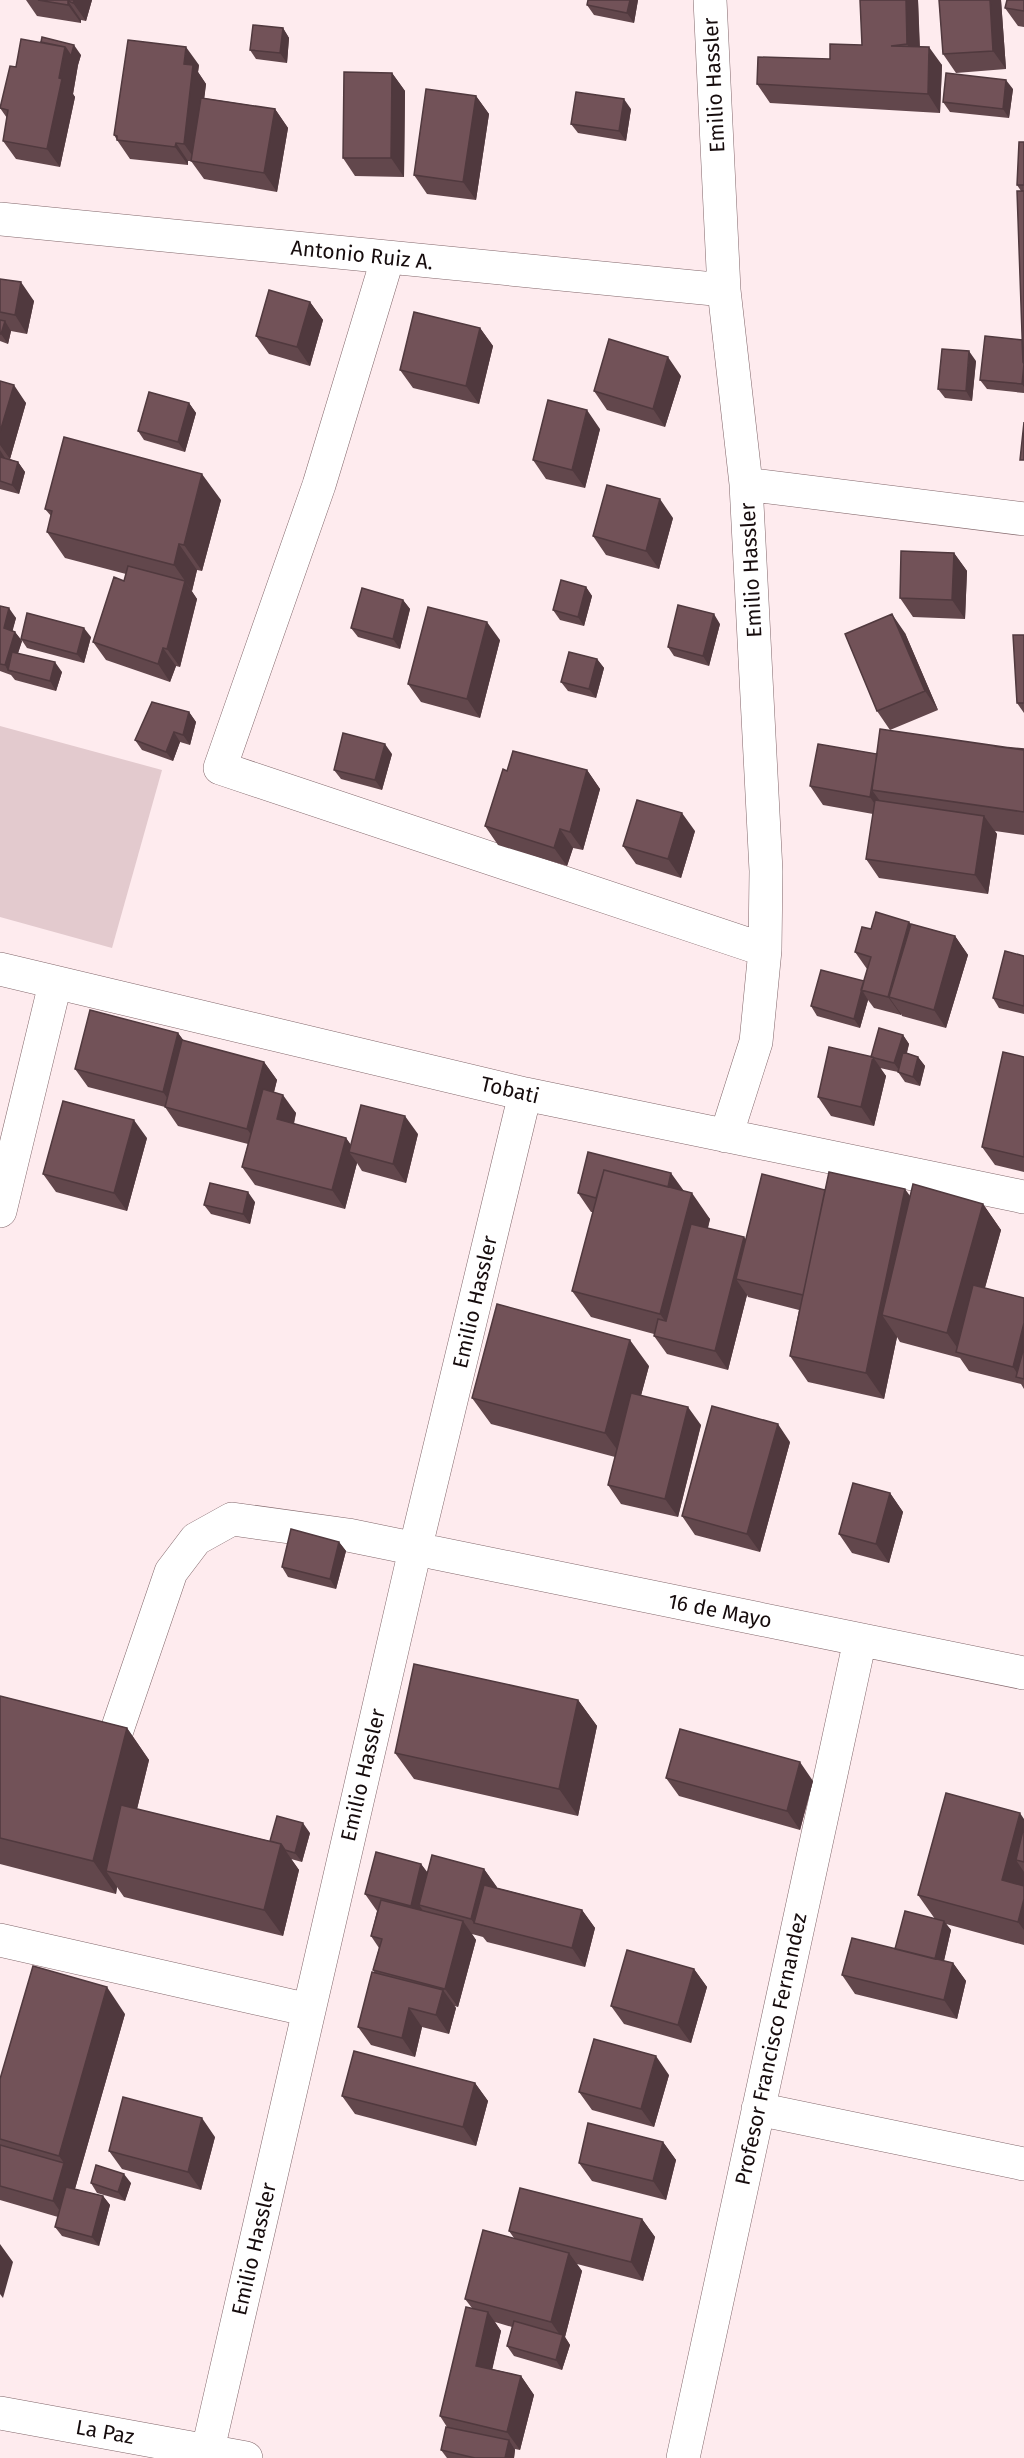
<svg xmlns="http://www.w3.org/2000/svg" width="1024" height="2458" viewBox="0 0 1024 2458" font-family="'Fira Sans',sans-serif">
<rect width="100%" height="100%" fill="#feebee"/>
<path fill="#e3cace" d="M0 726 162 770 112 948 0 917Z"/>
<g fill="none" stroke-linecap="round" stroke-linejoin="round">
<defs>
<path id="minor" d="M710 0 724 290 746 484 766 871 765 950 756 1042 726 1136
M0 219 724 290
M388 257 319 485 220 768 765 950
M746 484 1024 519
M0 969 525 1094 1024 1197
M0 1211 55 984
M117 1730 171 1572 196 1539 232 1519 348 1535 1024 1673
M0 1940 309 2010
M758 2109 1024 2164
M0 2413 246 2458
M206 2458 415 1550 525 1094
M683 2458 860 1640"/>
</defs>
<use href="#minor" stroke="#82676b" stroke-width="34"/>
<use href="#minor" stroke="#fff" stroke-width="33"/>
</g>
<path fill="#62474c" d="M26 0H92L86 21 81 20V23L37 16Z
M638 0 634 23 594 15 587 5Z
M860 0H918L920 47 942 65 940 113 770 103 757 84 830 59 862 45Z
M939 0H1001L1006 69 956 73 943 54Z
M1024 0V27L1018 26 1005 8Z
M283 28 289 38 287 63 256 59 250 50Z
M21 39 81 55 78 65 73 94 75 97 60 167 16 159 3 141 7 118 0 108 16 67Z
M199 65 198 72 206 84 204 98 275 109 288 128 277 192 204 179 191 161H188V165L130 159 117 140 114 135Z
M392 73 405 91 404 177 355 176 343 158Z
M1013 89 1009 118 950 112 943 102Z
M476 96 489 114 476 200 427 194 414 175Z
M631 109 626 141 578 133 571 124Z
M1024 142V393L987 389 980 380 1022 340 1021 191 1017 185Z
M0 279 34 301 27 334 11 331 8 344 0 341Z
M310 302 323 320 310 366 269 354 256 336Z
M480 328 493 346 479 404 413 388 400 370Z
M976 361 972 401 945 398 938 389Z
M681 376 665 427 607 410 594 391Z
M0 381 26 403 10 459 18 462 25 472 19 494 0 489Z
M189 403 196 413 185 452 144 440 138 431Z
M600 429 585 488 546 479 533 460Z
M221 500 202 571 197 570 192 591 191 590 197 599 180 667 176 666 170 682 106 660 93 642 124 581 126 574 65 558 47 532 51 516 45 509Z
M673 518 659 569 606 555 593 536Z
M954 553 967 571 965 619 913 617 900 598Z
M586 587 592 596 584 626 560 620 553 610Z
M403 600 410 609 400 649 358 637 351 628Z
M0 606 16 618 12 631 15 632 22 641 18 653 62 672 56 691 15 680 11 675 0 671Z
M720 624 709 666 674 656 668 647Z
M905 633 938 710 890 730 877 711Z
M1024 635V713L1017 703Z
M91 637 84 663 27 648 21 639Z
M500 640 480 718 421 702 408 684Z
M597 659 604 668 596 698 568 691 561 682Z
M189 712 196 722 190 745 180 742 173 761 142 750 135 740Z
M993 746 1024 749V835L995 831 997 834 988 894 879 878 866 859 873 814 823 805 810 786 877 754Z
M392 754 382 790 341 779 334 770Z
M587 770 600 789 583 850 573 848 567 866 498 845 485 826 507 771Z
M695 831 681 878 636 864 623 846Z
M909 922 911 924 955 936 968 955 946 1028 902 1016 901 1014V1015L874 1008 868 1000 860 1028 817 1016 811 1006 864 981 867 969 855 952 871 929Z
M1024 956V1014L999 1008 993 998Z
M178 1033 184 1041 264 1062 277 1080 274 1092 296 1113 294 1124 346 1138 351 1145 418 1134 406 1183 362 1171 357 1163 345 1209 255 1185 242 1167 248 1144 178 1126 165 1107 88 1087 75 1069Z
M903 1035 909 1044 907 1053 918 1057 925 1066 920 1086 905 1082 898 1072 880 1068 886 1076 874 1126 831 1116 818 1097 871 1057Z
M1024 1057V1172L995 1165 982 1147Z
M147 1138 127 1211 56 1192 43 1174Z
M825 1190 910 1196 983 1204 1001 1230 985 1288 1024 1298V1389L1021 1384 969 1371 960 1358 900 1342 897 1337 884 1399 808 1382 790 1356 799 1310 748 1297 747 1295 728 1370 667 1354 654 1336V1334L591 1317 572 1291 593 1212H591L578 1193 684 1191 710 1219 708 1228 744 1237 745 1239Z
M255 1202 250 1224 211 1214 204 1205Z
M649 1366 641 1395 701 1425 678 1517 621 1504 608 1485 615 1457 491 1424 472 1398Z
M790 1442 760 1552 695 1535 682 1516Z
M890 1493 903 1512 889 1563 852 1553 839 1534Z
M339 1542 346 1551 336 1589 288 1577 282 1567Z
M0 1696 127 1728 149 1760 137 1809 270 1841 310 1833 302 1862 291 1859 299 1870 283 1936 124 1897 117 1887 116 1894 0 1864Z
M578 1700 597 1726 578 1816 414 1779 395 1753Z
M666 1778 813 1781 800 1830 679 1796Z
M1024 1819V1945L946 1924 951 1930 944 1961 953 1963 966 1981 957 2019 855 1994 842 1975 895 1948 935 1919 918 1895Z
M421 1864 428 1873 484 1869 497 1888 582 1910 595 1928 585 1967 487 1942 483 1937 472 1934 476 1940 458 2007 454 2006 456 2008 449 2034 422 2027 415 2057 371 2045 358 2027 375 1973 373 1970 379 1948 371 1936 377 1911 365 1894Z
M694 1969 707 1987 691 2043 624 2024 611 2006Z
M125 2014 75 2189 103 2196 110 2205 99 2246 62 2236 55 2227 58 2217 0 2200V2079Z
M669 2075 654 2127 592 2110 579 2092Z
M475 2083 488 2101 476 2146 355 2114 342 2096Z
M215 2137 201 2190 122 2169 109 2151Z
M663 2142 676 2160 666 2200 592 2181 579 2163Z
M91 2183H131L125 2201 97 2193Z
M642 2219 655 2237 643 2281 577 2264 582 2271 565 2337 570 2345 562 2370 514 2356 507 2346 512 2327 495 2322 501 2331 492 2369 521 2376 534 2395 520 2450 515 2449 514 2458H447L441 2450 447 2427 440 2416 472 2308 465 2299 514 2238 509 2231Z"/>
<path fill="#50393e" d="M74 0H92L86 21 73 3Z
M630 0H638L634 23 627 13Z
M906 0H918L920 63 907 44Z
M990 0H1001L1006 69 993 51Z
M68 1 81 20V23L68 5Z
M283 28 289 38 287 63 280 53Z
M74 45 81 55 78 65 71 56Z
M65 47 78 65 73 94 75 97 60 167 47 149Z
M186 47 199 65 198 72 206 84 197 162 184 144V64Z
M929 47 942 65 940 113 928 94Z
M392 73 405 91 404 177 391 158Z
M1006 80 1013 89 1009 118 1003 109Z
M476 96 489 114 476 200 463 182Z
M624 99 631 109 626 141 619 131Z
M275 109 288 128 277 192 264 173Z
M176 143 188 161V165L175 147Z
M21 282 34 301 27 334 15 315Z
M310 302 323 320 310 366 297 347Z
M5 321 11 331 8 344 1 334Z
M480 328 493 346 479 404 466 386Z
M969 351 976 361 972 401 966 391Z
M668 357 681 376 665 427 653 409Z
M1024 364V387L1022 384Z
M14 385 26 403 10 459 0 445V432Z
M189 403 196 413 185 452 178 442Z
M587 410 600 429 585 488 572 470Z
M0 450 5 458 0 466Z
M18 462 25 472 19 494 12 485Z
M202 474 221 500 202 571 184 545Z
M660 499 673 518 659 569 646 551Z
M179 544 197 570 192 591 174 565Z
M954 553 967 571 965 619 952 600Z
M185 581 197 599 180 667 167 649Z
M586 587 592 596 584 626 578 617Z
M403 600 410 609 400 649 393 639Z
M9 608 16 618 11 637 4 628Z
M714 614 720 624 709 666 703 656Z
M892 614 905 633 938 710 925 691Z
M487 622 500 640 480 718 467 699Z
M84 628 91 637 84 663 77 654Z
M15 632 22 641 12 672 8 671 5 665Z
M163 648 176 666 170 682 158 664Z
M597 659 604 668 596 698 589 689Z
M55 662 62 672 56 691 50 681Z
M189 712 196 722 190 745 183 735Z
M174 732 180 742 173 761 166 752Z
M385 744 392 754 382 790 375 780Z
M587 770 600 789 583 850 570 832Z
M872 790 885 808 883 816 870 797Z
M682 813 695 831 681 878 668 859Z
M984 816 997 834 988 894 975 875Z
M560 829 573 848 567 866 554 848Z
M909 922 922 940 889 997 901 1014V1015L888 997Z
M955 936 968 955 946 1028 934 1010Z
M862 990 868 1000 860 1028 854 1019Z
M178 1033 191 1051 176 1110 163 1092Z
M903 1035 909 1044 901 1073 894 1063Z
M873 1057 886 1076 874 1126 861 1107Z
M918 1057 925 1066 920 1086 913 1077Z
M264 1062 277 1080 260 1147 247 1129Z
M283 1095 296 1113 290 1138 277 1119Z
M405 1116 418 1134 406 1183 393 1164Z
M134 1120 147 1138 127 1211 114 1193Z
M346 1138 357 1154 349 1152 357 1163 345 1209 332 1190Z
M671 1173 684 1191 667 1192Z
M905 1189 924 1215 882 1315 897 1337 884 1399 866 1373Z
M248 1192 255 1202 250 1224 243 1214Z
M692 1193 710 1219 679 1340 660 1314Z
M983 1204 1001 1230 966 1355 961 1353 947 1333Z
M744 1237 757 1256 736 1279 747 1295 728 1370 715 1351Z
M1024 1323V1379H1021L1013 1367Z
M630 1340 649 1366 624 1459 605 1433Z
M688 1407 701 1425 678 1517 665 1499Z
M778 1424 790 1442 760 1552 747 1534Z
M890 1493 903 1512 889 1563 876 1544Z
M339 1542 346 1551 336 1589 330 1579Z
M578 1700 597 1726 578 1816 559 1789Z
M127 1728 149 1760 121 1874 106 1871 117 1887 116 1894 93 1861Z
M800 1762 813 1781 800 1830 787 1811Z
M1020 1813 1024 1819V1862L1016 1860 1024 1872V1891L1002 1880Z
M303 1823 310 1833 302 1862 295 1853Z
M281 1844 299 1870 283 1936 264 1910Z
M421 1864 434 1882 419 1905 426 1915 424 1925 411 1906Z
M484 1869 497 1887 487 1927 474 1923 471 1919Z
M1024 1899V1930L1018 1922Z
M582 1910 595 1928 585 1967 572 1948Z
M463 1921 476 1940 458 2007 445 1989Z
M944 1921 951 1930 941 1973 934 1963Z
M953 1963 966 1981 957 2019 944 2000Z
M694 1969 707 1987 691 2043 678 2025Z
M107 1987 125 2014 66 2220 53 2201 64 2163 59 2156Z
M443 1990 456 2008 449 2034 436 2015Z
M409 2008 422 2027 415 2057 402 2038Z
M656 2056 669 2075 654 2127 641 2109Z
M475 2083 488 2101 476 2146 463 2127Z
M202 2118 215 2137 201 2190 188 2172Z
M663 2142 676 2160 666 2200 653 2181Z
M124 2174 131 2183 125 2201 118 2192Z
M103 2196 110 2205 99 2246 92 2237Z
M642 2219 655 2237 643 2281 631 2262Z
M0 2244 13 2262 3 2298 0 2294Z
M569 2253 582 2271 565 2337 570 2345 562 2370 556 2360 562 2338 551 2322Z
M488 2312 501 2331 489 2384 476 2366Z
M521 2376 534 2395 520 2450 507 2432Z
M509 2440 515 2450 514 2458H505Z"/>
<path fill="#725258" stroke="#50393e" stroke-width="1.5" d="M38 0H74L73 3 68 1V5Z
M588 0H630L627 13 587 5Z
M860 0H906L907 44 891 46 929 47 928 94 757 84 758 57 830 59V44L862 45Z
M939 0H990L993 51 943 54Z
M1007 0H1024V11L1005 8Z
M253 25 283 28 280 53 250 50Z
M42 37 74 45 71 56 65 47 41 42Z
M21 39 65 47 59 78 62 79 47 149 3 141 8 110 0 108 10 66 16 67Z
M128 40 186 47 184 64 193 65 184 144 176 143 175 147 117 140V136L114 135Z
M344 72 392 73 391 158H343Z
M946 73 1006 80 1003 109 943 102Z
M426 89 476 96 463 182 414 175Z
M576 92 624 99 619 131 571 124Z
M201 98 275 109 264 173 191 161Z
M1019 142H1024V185H1017Z
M1017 191H1024V362H1023Z
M0 279 21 282 15 315 0 312Z
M269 290 310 302 297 347 256 336Z
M414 312 480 328 466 386 400 370Z
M0 320 5 321 1 334H0Z
M985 336 1022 340 1023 362 1024 364 1022 384 980 380Z
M609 339 668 357 653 409 594 391Z
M942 349 969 351 966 391 938 389Z
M0 381 14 385 0 432Z
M149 392 189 403 178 442 138 431Z
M548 400 587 410 572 470 533 460Z
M1024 422V460H1020Z
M64 437 202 474 184 545 179 544 174 565 47 532 52 511 45 509Z
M0 457 18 462 12 485 0 481Z
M607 485 660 499 646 551 593 536Z
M901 551 954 553 952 600 900 598Z
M128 566 185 581 167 649 163 648 158 664 93 642 114 577 124 581Z
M561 580 586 587 578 617 553 610Z
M362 588 403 600 393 639 351 628Z
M678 605 714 614 703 656 668 647Z
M0 606 9 608 4 628 15 632 5 665 0 664Z
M428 607 487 622 467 699 408 684Z
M27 613 84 628 77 654 21 639Z
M892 614 925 691 877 711 845 634Z
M1013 635H1024V703H1017Z
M12 652 55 662 50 681 8 670Z
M569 652 597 659 589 689 561 682Z
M152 702 189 712 183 735 174 732 166 752 135 740Z
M880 729 1024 750V812L872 790Z
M343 733 385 744 375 780 334 770Z
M818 744 877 754 870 797 810 786Z
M993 746 1024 749V750Z
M513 751 587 770 570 832 560 829 554 848 485 826 503 769 507 771Z
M637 800 682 813 668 859 623 846Z
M875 800 984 816 975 875 866 859Z
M876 912 909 922 888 997 861 990 871 957 855 952 862 927 871 929Z
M911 924 955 936 934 1010 889 997Z
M1005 951 1024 956V1006L993 998Z
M821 970 864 981 854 1019 811 1006Z
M90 1010 178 1033 163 1092 75 1069Z
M879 1028 903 1035 894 1063 871 1057Z
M182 1040 264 1062 247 1129 165 1107Z
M829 1047 873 1057 861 1107 818 1097Z
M903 1052 918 1057 913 1077 898 1072Z
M1003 1052 1024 1057V1157L982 1147Z
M263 1089 283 1095 277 1119 346 1138 332 1190 242 1167Z
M63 1101 134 1120 114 1193 43 1174Z
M361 1105 405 1116 393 1164 349 1152Z
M588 1152 671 1173 668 1187 604 1170 596 1198 578 1193Z
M604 1170 692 1193 660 1314 572 1291Z
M829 1172 905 1189 866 1373 790 1356Z
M762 1174 825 1190 803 1295 736 1279Z
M210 1183 248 1192 243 1214 204 1205Z
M913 1184 983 1204 947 1333 882 1315Z
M691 1224 744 1237 715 1351 654 1336 658 1319 666 1321Z
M973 1285 1024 1298V1323L1013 1367 956 1352Z
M497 1304 630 1340 605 1433 472 1398Z
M1024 1347V1379L1016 1377Z
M631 1393 688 1407 665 1499 608 1485Z
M712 1406 778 1424 747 1534 682 1516Z
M853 1483 890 1493 876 1544 839 1534Z
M291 1529 339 1542 330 1579 282 1567Z
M414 1664 578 1700 559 1789 395 1753Z
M0 1696 127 1728 93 1861 0 1838Z
M680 1729 800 1762 787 1811 666 1778Z
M946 1793 1020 1813 1002 1880 1024 1886V1899L1018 1922 918 1895Z
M121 1805 281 1844 264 1910 106 1871Z
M277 1816 303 1823 295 1853 285 1850 281 1844 270 1841Z
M1024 1826V1862L1016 1860Z
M376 1852 421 1864 411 1906 365 1894Z
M432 1855 484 1869 471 1919 419 1905Z
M484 1885 582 1910 572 1948 474 1923Z
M381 1900 463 1921 445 1989 373 1970 382 1939 371 1936Z
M905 1911 944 1921 935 1959 895 1949Z
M852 1938 953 1963 944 2000 842 1975Z
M627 1950 694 1969 678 2025 611 2006Z
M33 1966 107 1987 59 2156 0 2139V2079Z
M372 1972 443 1990 436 2015 409 2008 402 2038 358 2027Z
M594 2039 656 2056 641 2109 579 2092Z
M354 2051 475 2083 463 2127 342 2096Z
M123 2097 202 2118 188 2172 109 2151Z
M588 2123 663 2142 653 2181 579 2163Z
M0 2145 64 2163 53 2201 0 2186Z
M96 2165 124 2174 118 2192 91 2183Z
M66 2187 103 2196 92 2237 55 2227Z
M520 2188 642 2219 631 2262 509 2231Z
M483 2230 569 2253 551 2322 465 2299Z
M466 2307 488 2312 476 2366 521 2376 507 2432 440 2416Z
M514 2321 563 2335 556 2360 507 2346Z
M446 2427 509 2440 505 2458H475L441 2450Z"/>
<g text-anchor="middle" stroke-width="6" stroke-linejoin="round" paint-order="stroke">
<g font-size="21" fill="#160c0d" stroke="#fff">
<text transform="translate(714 85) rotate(-93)" y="7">Emilio Hassler</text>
<text transform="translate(362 255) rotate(6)" y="7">Antonio Ruiz A.</text>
<text transform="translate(751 570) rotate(-93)" y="7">Emilio Hassler</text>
<text transform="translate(510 1090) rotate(13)" y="7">Tobati</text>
<text transform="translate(475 1302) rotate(-77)" y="7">Emilio Hassler</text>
<text transform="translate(720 1611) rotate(11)" y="7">16 de Mayo</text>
<text transform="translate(363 1775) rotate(-77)" y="7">Emilio Hassler</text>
<text transform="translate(771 2049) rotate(-78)" y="7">Profesor Francisco Fernandez</text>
<text transform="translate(254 2249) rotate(-77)" y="7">Emilio Hassler</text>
<text transform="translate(105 2432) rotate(10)" y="7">La Paz</text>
</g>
</g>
</svg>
